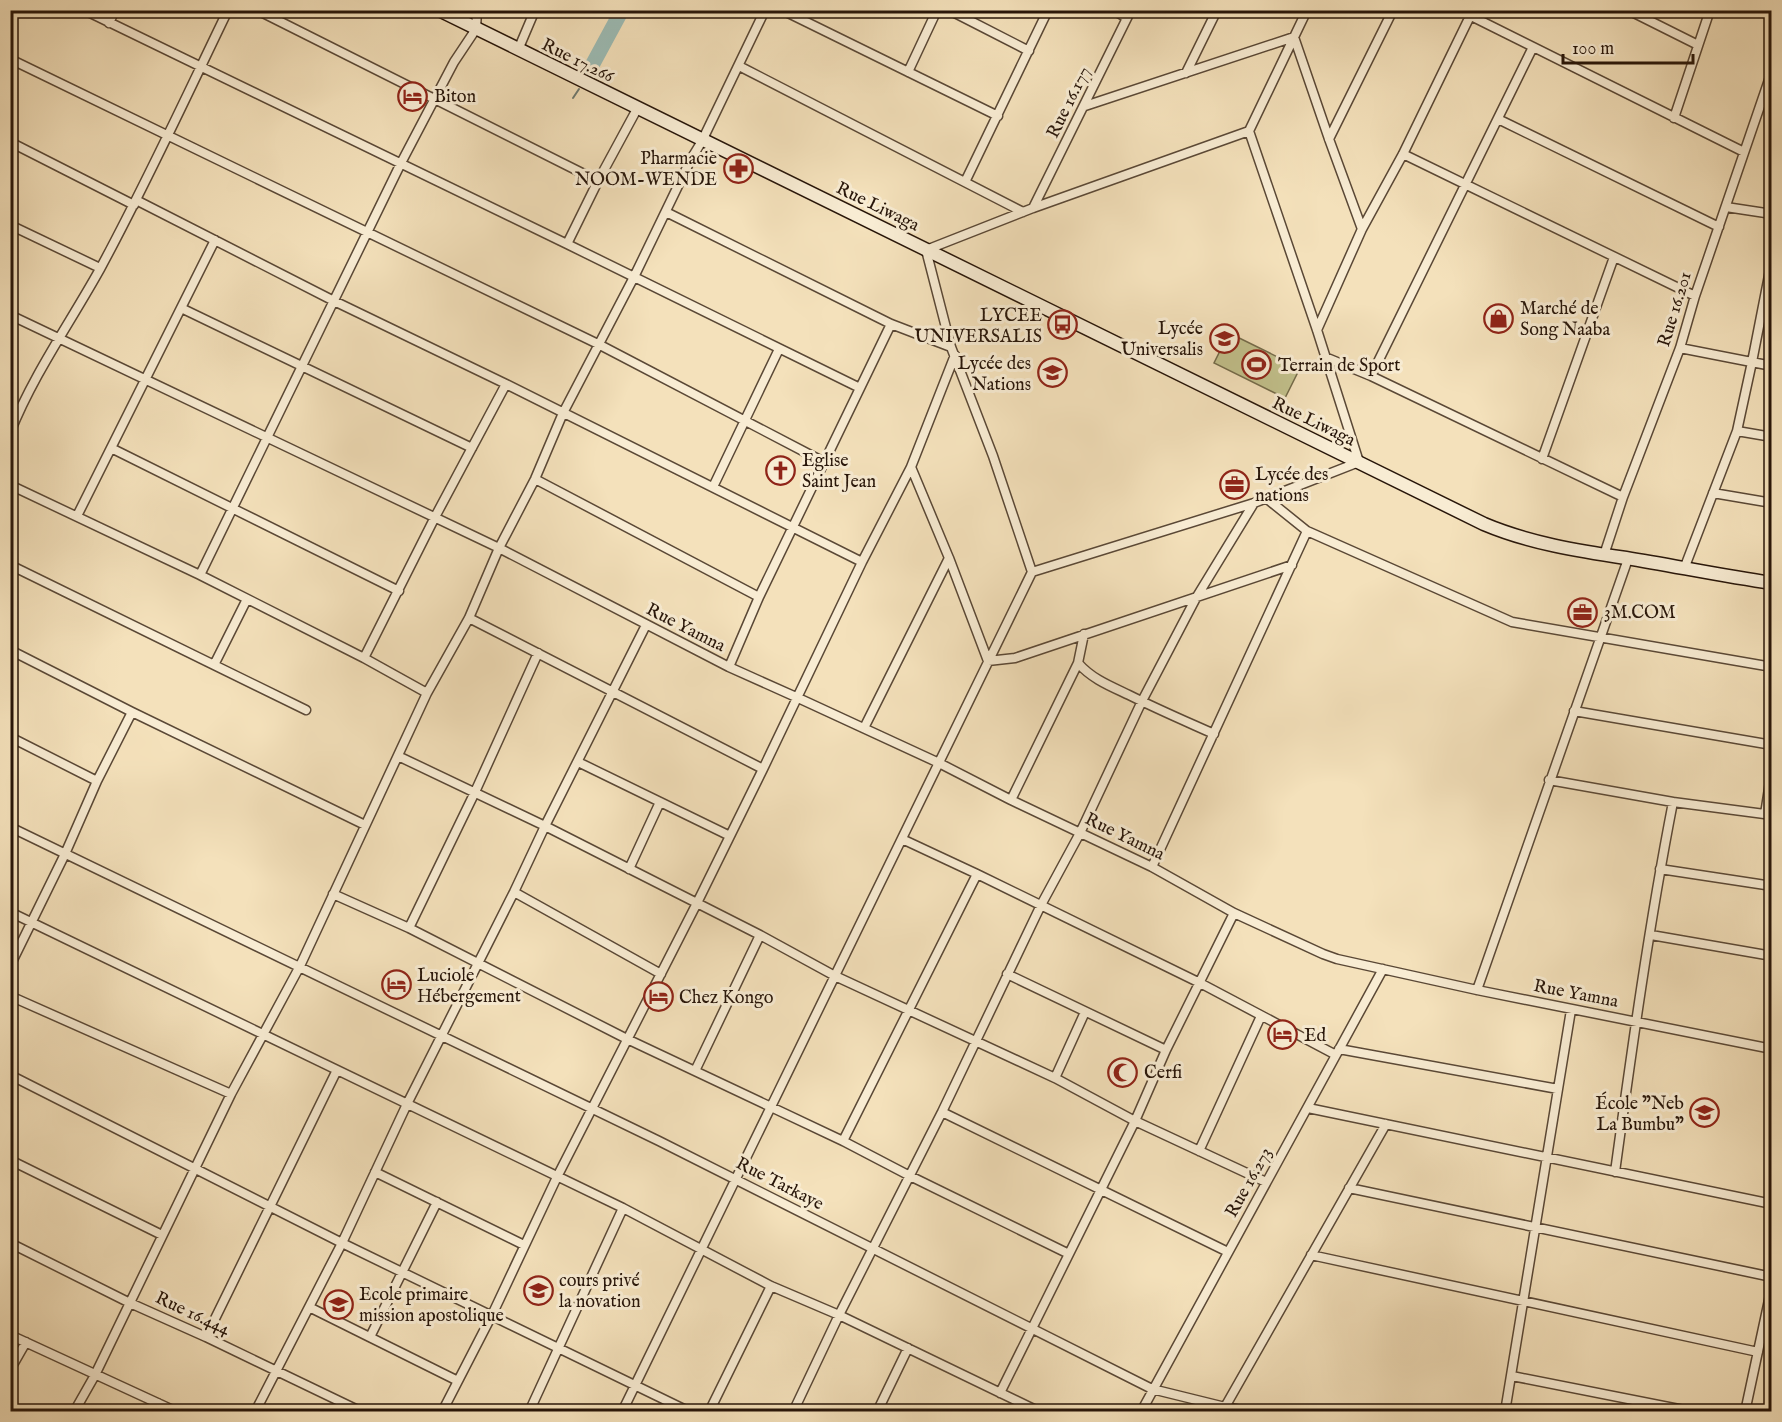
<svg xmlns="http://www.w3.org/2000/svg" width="1782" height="1422" viewBox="0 0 1782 1422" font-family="'IM FELL English',serif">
<rect width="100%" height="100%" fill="#f4e1bb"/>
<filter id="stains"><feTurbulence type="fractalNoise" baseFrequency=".00333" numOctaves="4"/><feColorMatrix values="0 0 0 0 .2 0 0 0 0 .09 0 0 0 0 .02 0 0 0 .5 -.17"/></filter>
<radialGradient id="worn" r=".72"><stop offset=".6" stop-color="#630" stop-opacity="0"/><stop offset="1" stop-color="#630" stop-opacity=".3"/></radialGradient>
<path fill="#c2c18c" stroke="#746b4a" stroke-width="1.5" d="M1229 333 1300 368 1285 398 1214 363Z"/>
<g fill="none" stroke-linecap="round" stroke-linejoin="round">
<path stroke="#6d7970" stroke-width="2" d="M573 98 579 89"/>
<path stroke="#9cbcb5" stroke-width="15" d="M589 71 622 10"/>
<defs>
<path id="minor" d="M84 10 567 244 860 388
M257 10 598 181
M782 10 998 116
M949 10 1029 51
M1113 10 1127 18
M1459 10 1744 152
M1628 10 1698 45
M109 23 115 10
M518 50 535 10
M10 59 600 345 824 462
M739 66 1023 212
M908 72 937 10
M1186 73 1217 10
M1085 106 1294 37 1329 139 1362 229
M1674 118 1710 10
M1498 119 1719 227
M1249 131 1307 10
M1329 139 1393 10
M10 142 134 205
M1403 154 1695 296
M965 182 1048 10
M136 200 334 301 506 384 862 562
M1726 207 1772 214
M1033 208 1131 10
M666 212 891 324 951 347
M10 225 100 268
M567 244 598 181 637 109
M181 308 472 448
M10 315 499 548 729 667 796 697 939 763 1011 800 1152 867 1234 913 1323 954 1337 959 1477 990 1772 1049
M1317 330 1362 229 1403 154 1473 10
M1680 348 1772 366
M955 355 911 467 949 558 988 661 1015 658 1292 565
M1325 357 1371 376 1623 497
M1371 376 1533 47
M1737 431 1772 437
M10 433C33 375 70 323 100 269 146 184 186 97 228 10
M111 448 399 591
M1542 459 1614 257
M535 479 759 597
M10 485 200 575 364 658 427 693
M713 487 779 349
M1713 493 1772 503
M1266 498 1307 531 1512 622 1772 667
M77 516 215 240
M1604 555 1623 497 1680 348 1695 296 1772 71
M10 565 306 710
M1684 569 1737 431 1752 362 1772 260
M1032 572 1254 503 1359 462 1317 330 1249 131
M200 575 401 163 454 62 476 29 477 10
M469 618 763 769
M1084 634 1078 663C1092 679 1110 686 1129 695 1157 709 1185 721 1214 734
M10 650 132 712 365 825
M364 658 435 517 506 384
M214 665 247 599
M729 667 759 597 891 324
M1574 711 1772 745
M864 728 949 558
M10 737 97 781 132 712
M398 756 545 826 760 935 835 976 1055 1078 1135 1121 1266 1182
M578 762 730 836
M1549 780 1673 802 1772 815
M1011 800 1078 663
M1765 814 1772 769
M10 827 659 1141 1152 1389 1225 1407 1251 1412
M902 839 977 874 1200 983 1336 1055
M1152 867 1307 531
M629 869 660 802
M1660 869 1772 886
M514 892 661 974
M333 894 409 928 627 1039 843 1141 910 1176 1069 1254
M10 912 623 1208 771 1286 839 1315 1040 1412
M409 928 475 792 538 653
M1651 935 1772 956
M10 966 65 854 97 781
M1007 974 1166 1050
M1477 990 1628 559
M10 996 231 1094
M1339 1049 1558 1089
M695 1071 760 935
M10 1075 342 1243 690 1412
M1055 1078 1085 1012
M1308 1108 1772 1204
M942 1112 1228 1252
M843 1141 977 874
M1199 1151 1261 1016
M10 1160 162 1235
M375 1172 524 1245
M1615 1172C1632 1048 1649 925 1673 802
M1349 1188 1772 1277
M10 1243 130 1303 206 1337 362 1412
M1311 1255 1758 1352
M309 1307 458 1381
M10 1335 177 1412
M206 1337 337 1070
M370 1337 437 1202
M10 1370 26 1342
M1512 1376 1694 1412
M1000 1393 1135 1121 1166 1050 1234 913
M1225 1407 1386 1124
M74 1412 95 1375 231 1094 300 966 427 693 469 618 499 548 535 479 563 413 634 277 691 159 702 141 765 10
M154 1412 158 1403
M255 1412 342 1243 407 1104 514 892 545 826 646 625
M442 1412 492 1315 557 1177 697 903 763 769 862 562 911 467
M529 1412 623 1208
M622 1412 1032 572 993 456 951 347 926 250 1033 208 1249 131
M709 1412 771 1286
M793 1412 839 1315 942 1112 1041 905 1080 833 1142 701 1196 598 1254 503
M877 1412 908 1348
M1141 1412 1383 969
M1505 1412 1571 1010
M1745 1412 1772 1286"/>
<path id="secondary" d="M439 10 1484 524C1529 543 1578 551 1626 558 1675 566 1723 576 1772 583"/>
</defs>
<use href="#minor" stroke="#5a4836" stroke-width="11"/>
<use href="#secondary" stroke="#271509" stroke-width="15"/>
<use href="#minor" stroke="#f8ecd3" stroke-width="8"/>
<use href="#secondary" stroke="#f8ecd3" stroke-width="12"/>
</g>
<defs>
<symbol id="hotel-ring" viewBox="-11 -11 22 22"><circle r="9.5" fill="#f8ecd3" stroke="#8f2418" stroke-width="1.5"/><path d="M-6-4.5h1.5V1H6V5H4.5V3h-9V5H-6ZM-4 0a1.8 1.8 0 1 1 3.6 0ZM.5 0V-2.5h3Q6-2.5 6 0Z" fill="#8f2418"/></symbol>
<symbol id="pharmacy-ring" viewBox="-11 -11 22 22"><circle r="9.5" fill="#f8ecd3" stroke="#8f2418" stroke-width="1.5"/><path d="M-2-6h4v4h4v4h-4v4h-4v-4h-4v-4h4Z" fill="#8f2418"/></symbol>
<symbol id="shop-ring" viewBox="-11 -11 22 22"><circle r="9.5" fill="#f8ecd3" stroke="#8f2418" stroke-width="1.5"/><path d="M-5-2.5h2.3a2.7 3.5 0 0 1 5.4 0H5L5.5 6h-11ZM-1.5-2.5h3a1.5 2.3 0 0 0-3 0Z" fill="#8f2418"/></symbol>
<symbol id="bus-ring" viewBox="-11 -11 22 22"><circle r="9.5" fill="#f8ecd3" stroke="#8f2418" stroke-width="1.5"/><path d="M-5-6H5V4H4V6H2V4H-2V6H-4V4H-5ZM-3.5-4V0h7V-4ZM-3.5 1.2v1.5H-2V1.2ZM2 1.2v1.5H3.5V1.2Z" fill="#8f2418"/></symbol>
<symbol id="school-ring" viewBox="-11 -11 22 22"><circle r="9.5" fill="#f8ecd3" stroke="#8f2418" stroke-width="1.5"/><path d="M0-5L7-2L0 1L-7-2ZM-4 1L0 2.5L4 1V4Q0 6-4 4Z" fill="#8f2418"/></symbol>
<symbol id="stadium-ring" viewBox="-11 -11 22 22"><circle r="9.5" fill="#f8ecd3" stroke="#8f2418" stroke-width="1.5"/><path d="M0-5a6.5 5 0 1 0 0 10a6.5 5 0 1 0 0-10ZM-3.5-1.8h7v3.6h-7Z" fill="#8f2418"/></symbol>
<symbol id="church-ring" viewBox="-11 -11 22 22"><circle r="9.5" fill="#f8ecd3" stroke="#8f2418" stroke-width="1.5"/><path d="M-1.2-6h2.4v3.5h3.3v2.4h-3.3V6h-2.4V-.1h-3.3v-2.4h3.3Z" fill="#8f2418"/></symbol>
<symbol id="office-ring" viewBox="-11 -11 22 22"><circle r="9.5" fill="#f8ecd3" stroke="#8f2418" stroke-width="1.5"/><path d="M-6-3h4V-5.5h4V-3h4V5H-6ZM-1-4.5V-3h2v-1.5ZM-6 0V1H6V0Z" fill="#8f2418"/></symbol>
<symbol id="mosque-ring" viewBox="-11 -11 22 22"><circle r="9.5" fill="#f8ecd3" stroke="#8f2418" stroke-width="1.5"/><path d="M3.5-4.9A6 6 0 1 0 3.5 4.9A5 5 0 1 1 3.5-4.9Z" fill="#8f2418"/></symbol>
</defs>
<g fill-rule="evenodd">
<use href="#hotel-ring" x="396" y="80" width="33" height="33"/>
<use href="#pharmacy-ring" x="722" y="152" width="33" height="33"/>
<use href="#shop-ring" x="1482" y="302" width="33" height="33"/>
<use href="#bus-ring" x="1046" y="308" width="33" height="33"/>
<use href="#school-ring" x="1208" y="322" width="33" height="33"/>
<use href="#stadium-ring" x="1240" y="348" width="33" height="33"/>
<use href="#school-ring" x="1036" y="356" width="33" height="33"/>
<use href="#church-ring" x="764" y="454" width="33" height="33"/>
<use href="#office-ring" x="1218" y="468" width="33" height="33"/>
<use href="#office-ring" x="1566" y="596" width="33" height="33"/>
<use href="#hotel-ring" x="380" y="968" width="33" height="33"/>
<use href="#hotel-ring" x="642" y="980" width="33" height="33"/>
<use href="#hotel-ring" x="1266" y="1018" width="33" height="33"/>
<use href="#mosque-ring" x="1106" y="1056" width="33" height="33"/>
<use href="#school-ring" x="1688" y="1096" width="33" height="33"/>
<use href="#school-ring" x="522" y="1274" width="33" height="33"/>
<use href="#school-ring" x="322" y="1288" width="33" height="33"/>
</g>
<g text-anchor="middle" stroke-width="6" stroke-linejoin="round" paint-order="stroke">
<g font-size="18" fill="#271509" stroke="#f8ecd3">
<text transform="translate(578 60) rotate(26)" y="6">Rue 17.266</text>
<text transform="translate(1068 102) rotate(-64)" y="6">Rue 16.177</text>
<text transform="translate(878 206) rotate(26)" y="6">Rue Liwaga</text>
<text transform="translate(1674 309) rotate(-73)" y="6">Rue 16.201</text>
<text transform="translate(1314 421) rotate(26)" y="6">Rue Liwaga</text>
<text transform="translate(686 627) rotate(27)" y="6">Rue Yamna</text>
<text transform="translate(1125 836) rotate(26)" y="6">Rue Yamna</text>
<text transform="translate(1576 993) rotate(11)" y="6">Rue Yamna</text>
<text transform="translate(1248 1182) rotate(-61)" y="6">Rue 16.273</text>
<text transform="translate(780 1183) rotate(27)" y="6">Rue Tarkaye</text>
<text transform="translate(193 1313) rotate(25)" y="6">Rue 16.444</text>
</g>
<g font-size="18" fill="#271509" stroke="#f8ecd3" text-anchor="start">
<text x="434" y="102">Biton</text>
<text x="717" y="164" text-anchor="end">Pharmacie<tspan x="717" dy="21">NOOM-WENDE</tspan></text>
<text x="1520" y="314">Marché de<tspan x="1520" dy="21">Song Naaba</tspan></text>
<text x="1042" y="321" text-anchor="end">LYCEE<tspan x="1042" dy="21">UNIVERSALIS</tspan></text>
<text x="1203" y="334" text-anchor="end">Lycée<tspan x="1203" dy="21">Universalis</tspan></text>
<text x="1031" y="369" text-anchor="end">Lycée des<tspan x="1031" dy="21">Nations</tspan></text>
<text x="1278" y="371">Terrain de Sport</text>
<text x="802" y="466">Eglise<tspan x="802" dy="21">Saint Jean</tspan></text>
<text x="1255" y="480">Lycée des<tspan x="1255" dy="21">nations</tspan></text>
<text x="1604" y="618">3M.COM</text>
<text x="417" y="981">Luciole<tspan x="417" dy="21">Hébergement</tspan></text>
<text x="679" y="1003">Chez Kongo</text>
<text x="1304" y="1041">Ed</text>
<text x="1144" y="1078">Cerfi</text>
<text x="1684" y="1109" text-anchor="end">École "Neb<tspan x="1684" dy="21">La Bumbu"</tspan></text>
<text x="559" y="1286">cours privé<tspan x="559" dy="21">la novation</tspan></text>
<text x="359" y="1300">Ecole primaire<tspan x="359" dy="21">mission apostolique</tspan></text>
</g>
</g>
<rect width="1782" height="1422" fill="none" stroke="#f4e1bb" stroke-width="36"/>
<rect x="12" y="12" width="1758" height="1398" fill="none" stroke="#271509" stroke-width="3"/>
<rect x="18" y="18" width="1746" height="1386" fill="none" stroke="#271509" stroke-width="1.5"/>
<path d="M1563 54v9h130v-9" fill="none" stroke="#271509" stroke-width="3"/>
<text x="1572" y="54" font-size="18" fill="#271509" stroke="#f8ecd3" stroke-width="4.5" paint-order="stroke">100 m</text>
<rect width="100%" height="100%" filter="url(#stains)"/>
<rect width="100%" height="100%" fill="url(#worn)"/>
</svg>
